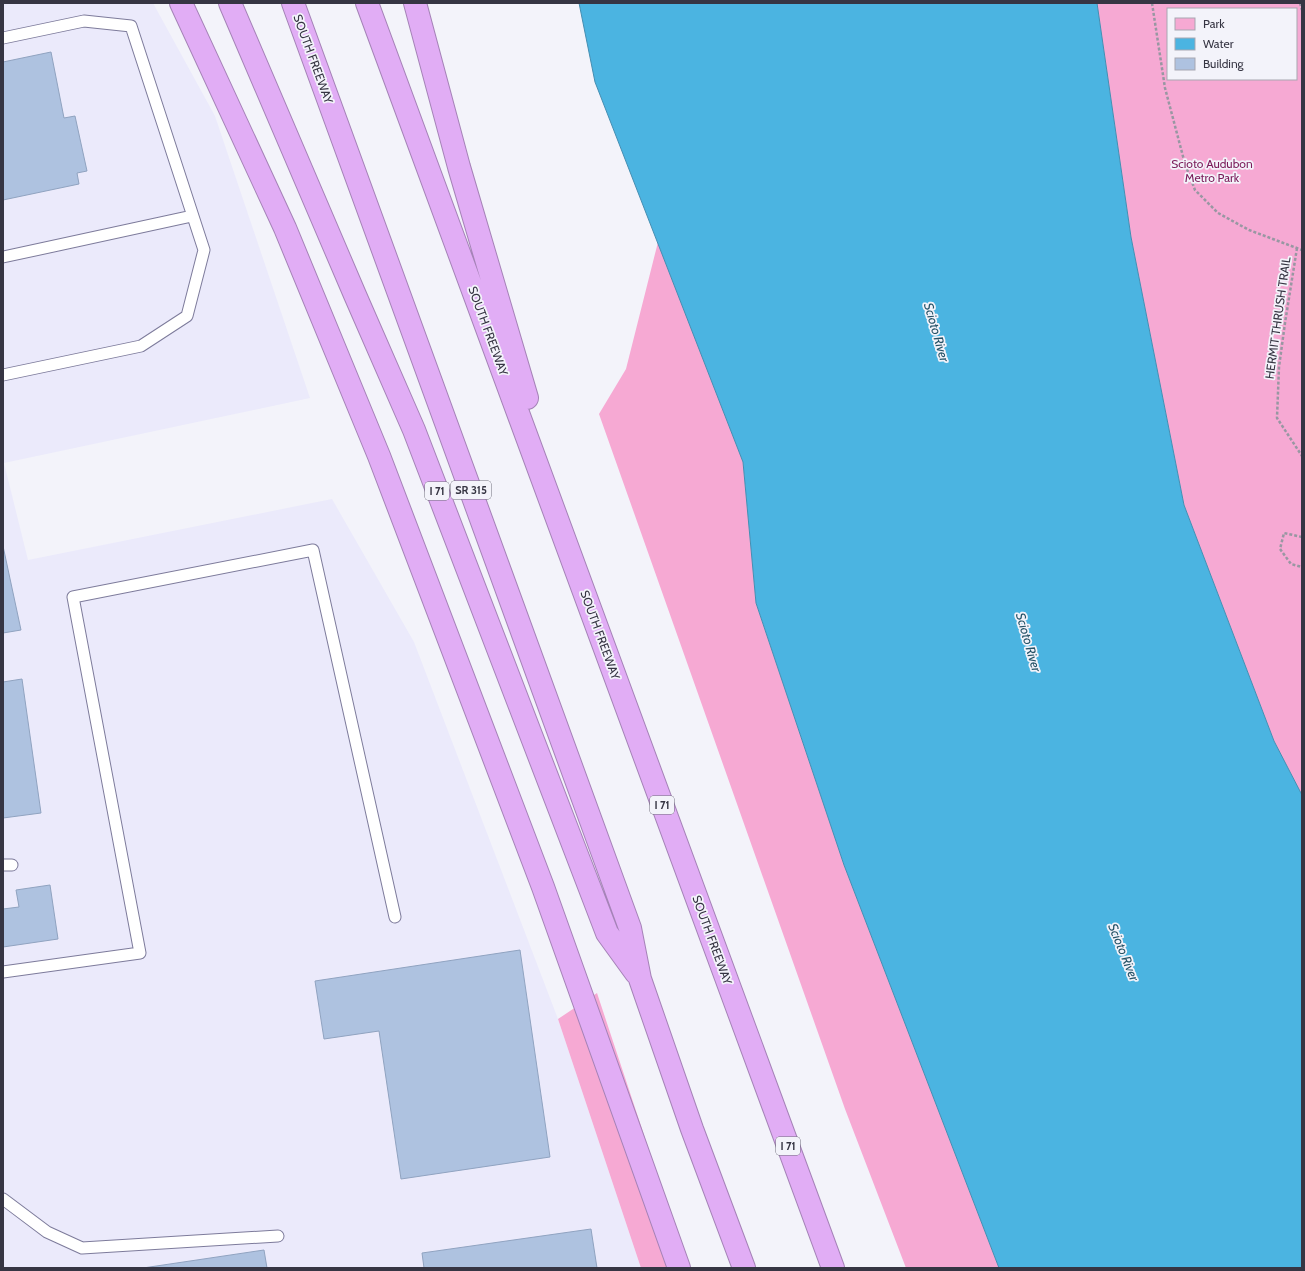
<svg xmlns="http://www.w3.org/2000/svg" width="1305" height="1271" viewBox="0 0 1305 1271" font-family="Cabin,sans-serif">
<rect width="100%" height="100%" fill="#f3f3fa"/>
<path fill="#ebeafb" d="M3 3H153L215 116 310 398 4 463 28 560 332 499 414 642 558 1019 641 1268H3Z"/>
<path fill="#f6a9d3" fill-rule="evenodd" d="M1097 3H1302V795L1274 741 1184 505 1131 237ZM1168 9H1296V79H1168Z
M658 242 743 462 756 603 844 865 999 1268H906L845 1109 599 414 626 369Z
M597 993 688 1268H641L558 1019Z"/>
<path fill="#4bb4e1" stroke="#458eb2" d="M579 3H1097L1131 237 1184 505 1274 741 1302 795V1268H999L844 865 756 603 743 462 595 82Z"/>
<path fill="#aec2e0" stroke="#90a3c0" d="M51 52 64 118 75 116 87 171 77 173 79 184 3 200V62Z
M3 546 21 630 3 633Z
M22 679 41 813 3 818V682Z
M50 885 58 939 3 947V909L19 907 16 890Z
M520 950 550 1157 401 1179 379 1031 324 1039 315 981Z
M591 1229 597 1268H424L422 1253Z
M264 1250 267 1268H143Z"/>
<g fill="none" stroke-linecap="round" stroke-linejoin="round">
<defs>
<path id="lane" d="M3 38 84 21 131 26 204 250 187 316 141 346 3 375
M3 257 192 216
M3 865H12
M3 972 140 953 73 597 313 550 395 917
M3 1199 47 1232 82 1248 278 1236"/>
<path id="highway" d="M181 3 285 228 379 456 543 887 679 1268
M230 3 355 295 414 430 607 933 636 973
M293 3 630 928 640 979 692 1129 744 1268
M367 3 833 1268
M415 3 459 167 527 398"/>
</defs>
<use href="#lane" stroke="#7d7b9b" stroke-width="13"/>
<use href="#highway" stroke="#a583b7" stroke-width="24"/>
<path stroke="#9897a2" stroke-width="2.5" stroke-dasharray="3 2" stroke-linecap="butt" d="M1152 3 1165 88 1185 164 1195 190 1218 213 1249 230 1302 250
M1300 3 1302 10
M1297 248 1285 323 1279 367 1277 418 1302 456
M1302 537 1284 533 1280 549 1291 564 1302 567"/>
<use href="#lane" stroke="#fff" stroke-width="11"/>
<use href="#highway" stroke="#e1adf5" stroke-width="22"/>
</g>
<g text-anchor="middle" stroke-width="3.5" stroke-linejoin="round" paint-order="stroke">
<g fill="#f3f3fa" stroke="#6f6e7a" stroke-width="1">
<rect x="451" y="481" width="40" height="18" rx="3"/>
<rect x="425" y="482" width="24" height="18" rx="3"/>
<rect x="650" y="796" width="24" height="18" rx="3"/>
<rect x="776" y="1137" width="24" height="18" rx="3"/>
</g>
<g font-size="11" font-weight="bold" fill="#363543">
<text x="471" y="494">SR 315</text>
<text x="437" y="495">I 71</text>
<text x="662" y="809">I 71</text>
<text x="788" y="1150">I 71</text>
</g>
<g font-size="12" fill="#363543" stroke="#f3f3fa">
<text transform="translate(313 59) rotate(70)" y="4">SOUTH FREEWAY</text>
<text transform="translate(1278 318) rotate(-82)" y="4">HERMIT THRUSH TRAIL</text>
<text transform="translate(488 331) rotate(70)" y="4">SOUTH FREEWAY</text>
<text transform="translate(600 635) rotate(70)" y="4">SOUTH FREEWAY</text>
<text transform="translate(712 940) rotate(70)" y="4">SOUTH FREEWAY</text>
</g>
<g font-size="12" fill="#7b1b5a" stroke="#f3f3fa">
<text x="1212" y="168">Scioto Audubon<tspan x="1212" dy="14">Metro Park</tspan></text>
</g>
<g font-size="13" font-style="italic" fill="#275367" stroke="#f3f3fa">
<text transform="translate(937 332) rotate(74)" y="5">Scioto River</text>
<text transform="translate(1029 642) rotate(74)" y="5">Scioto River</text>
<text transform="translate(1124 952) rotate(68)" y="5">Scioto River</text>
</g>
</g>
<rect width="1305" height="1271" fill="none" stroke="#363543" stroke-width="8"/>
<rect x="1167" y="8" width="130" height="72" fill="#f3f3fa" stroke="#a7a7b1"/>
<rect x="1175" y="18" width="20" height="12" fill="#f6a9d3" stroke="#a7a7b1"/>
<text x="1203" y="28" font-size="12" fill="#363543">Park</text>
<rect x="1175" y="38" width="20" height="12" fill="#4bb4e1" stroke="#a7a7b1"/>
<text x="1203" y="48" font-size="12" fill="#363543">Water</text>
<rect x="1175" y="58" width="20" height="12" fill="#aec2e0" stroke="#a7a7b1"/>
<text x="1203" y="68" font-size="12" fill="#363543">Building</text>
</svg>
